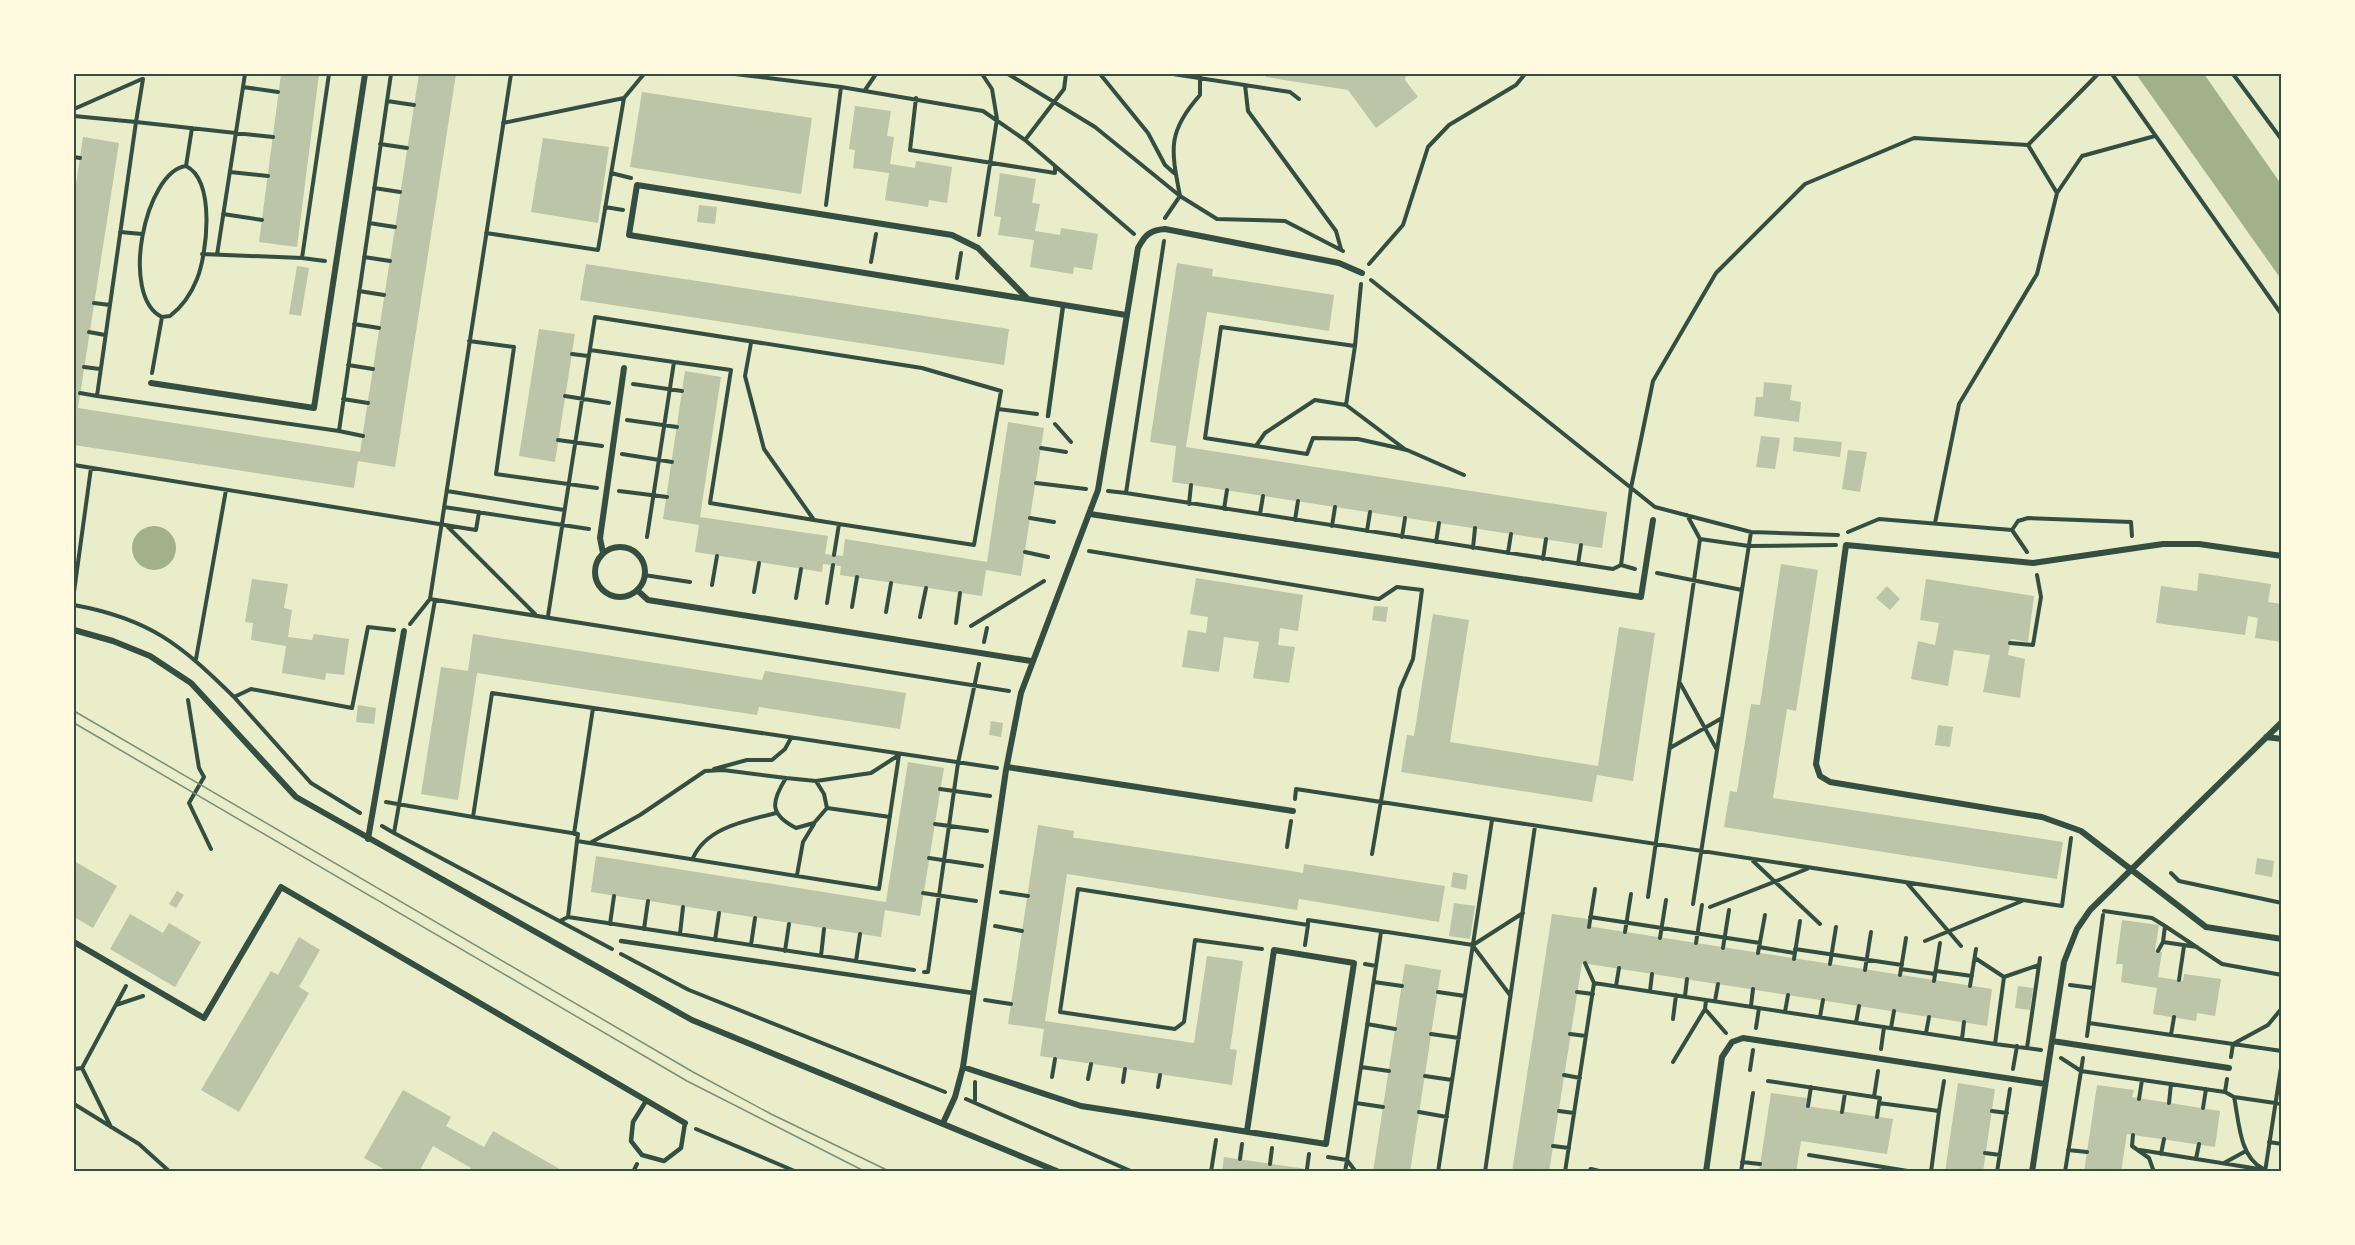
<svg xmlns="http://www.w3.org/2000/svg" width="2355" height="1245" viewBox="0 0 2355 1245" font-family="Manrope,sans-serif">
<rect width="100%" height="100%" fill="#e9edc9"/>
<path fill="#a3b18a" d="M2136 74H2204L2281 184V279Z
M132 548a22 22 0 1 1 44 0a22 22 0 1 1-44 0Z"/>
<path fill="#bcc5a7" d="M281 74H319L297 247 259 242Z
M419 74H456L395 467 358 461 354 488 74 445 76 417H74V197L83 137 119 143 78 408 360 452Z
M1266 74H1406L1405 80 1418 97 1376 128 1348 90 1266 77Z
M642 92 812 118 801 194 630 167Z
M855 106 891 111 887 136 894 137 890 164 915 168 916 161 952 167 947 203 929 200 928 207 885 200 889 173 853 168 855 150 849 149Z
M543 138 609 147 598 223 531 212Z
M1000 173 1036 179 1032 203 1040 204 1035 231 1060 235 1061 228 1098 234 1092 270 1074 267 1073 274 1030 267 1034 240 998 235 1001 217 994 216Z
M699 205 717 207 715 224 697 222Z
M1177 263 1213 269 1212 276 1334 295 1329 331 1207 312 1186 447 1607 512 1602 548 1172 482 1176 446 1150 442Z
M586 264 1009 329 1004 365 580 300Z
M297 266 309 268 301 316 289 314Z
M539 329 575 334 555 462 519 456Z
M685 371 721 377 700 517 828 536 825 554 843 556 845 539 987 562 1008 422 1044 428 1021 576 986 570 982 596 840 575 841 566 823 564 822 572 695 552 699 525 663 519Z
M1764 382 1792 385 1790 400 1801 402 1799 422 1754 416 1756 397H1763Z
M1761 436 1780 438 1775 469 1756 467Z
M1794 437 1842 442 1840 457 1793 451Z
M1848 450 1867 452 1860 492 1842 489Z
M1781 564 1818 570 1796 711 1787 709 1773 798 2063 842 2057 879 1724 827 1730 791 1737 792 1751 704 1760 705Z
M2199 573 2271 584 2268 602 2282 604V642L2255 638 2258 618 2248 616 2245 635 2156 623 2161 586 2197 591Z
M1196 578 1303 595 1298 631 1280 628 1278 645 1295 647 1289 683 1253 678 1259 642 1224 637 1219 672 1182 667 1188 630 1206 633 1208 617 1190 614Z
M252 579 288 584 284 608 292 610 288 637 312 640 314 634 349 639 344 675 326 673 325 680 282 673 286 646 251 640 253 623 245 622Z
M1926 579 2034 596 2028 642 2011 639 2008 655 2025 659 2020 698 1983 692 1990 655 1954 650 1948 686 1911 679 1918 641 1935 645 1939 623 1920 620Z
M1887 586 1900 599 1890 610 1876 598Z
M1374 606 1388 607 1386 622 1372 620Z
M1433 614 1469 620 1450 742 1598 766 1619 627 1655 633 1633 781 1597 775 1592 802 1401 772 1407 735 1414 736Z
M473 634 762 680 765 671 906 693 900 729 759 707 757 715 477 673 458 800 421 794 441 667 468 671Z
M358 705 376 708 374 724 356 722Z
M991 721 1003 723 1001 737 989 735Z
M1938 725 1953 727 1950 747 1935 745Z
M908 762 944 768 920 916 885 910 881 937 591 892 596 856 886 902Z
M1038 825 1074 831 1073 838H1077L1280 869 1303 873 1304 864 1445 886 1439 922 1299 899 1297 910 1067 874 1045 1021 1194 1043 1207 956 1243 961 1230 1049 1237 1050 1232 1085 1040 1056 1044 1029 1008 1024Z
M2257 858 2274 861 2272 877 2255 874Z
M74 861 117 886 93 928 74 917Z
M1453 872 1468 875 1466 890 1451 887Z
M177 891 184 895 176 908 169 904Z
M1454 903 1475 906 1470 939 1449 936Z
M130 914 163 933 169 923 201 942 175 987 110 949Z
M1552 914 1588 919 1587 926 1992 989 1987 1026 1582 963 1549 1172H1512Z
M2122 920 2159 925 2155 950 2162 952 2158 977 2183 981 2184 974 2221 979 2215 1016 2197 1013 2196 1021 2153 1014 2157 988 2121 982 2123 964H2116Z
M299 937 320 950 299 987 309 993 239 1112 201 1090 271 971 278 975Z
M1405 964 1441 970 1410 1172H1373Z
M2018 986 2033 988 2030 1010 2015 1008Z
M1958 1083 1995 1089 1983 1172H1945Z
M2097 1085 2134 1090 2132 1097 2220 1111 2215 1147 2127 1134 2121 1172H2084Z
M403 1090 451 1117 446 1126 484 1147 493 1131 565 1172H469L471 1168 433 1146 419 1172H389L364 1158Z
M1771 1093 1807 1098 1806 1106 1893 1119 1887 1154 1801 1141 1796 1172H1759Z
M1224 1157 1313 1170 1312 1172H1222Z"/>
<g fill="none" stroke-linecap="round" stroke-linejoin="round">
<path stroke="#344e41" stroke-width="4" d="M735 74 841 87 983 111 1025 140 1134 234
M1008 74 1095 127 1180 196 1217 219 1285 221 1343 251
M1100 74 1148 133 1165 165 1174 173
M1173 74 1290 92 1299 99
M2112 74 2282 315
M2233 74 2282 140
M1245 85 1248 111 1336 231 1341 249
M243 87 278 92
M865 90 876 74
M916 98 910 150 1055 173V167
M387 101 414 105
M74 109 142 79
M74 116 136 122 143 79
M503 123 624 98 644 74
M273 137 136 122 97 396 339 431 391 74
M1025 140 1064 89 1066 74
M380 144 407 148
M2028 145 2057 193 2082 156 2155 136
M74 157 80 158
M186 166C216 181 207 254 197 279 191 294 182 307 170 316L162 317C119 297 145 171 186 166Z
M186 166 192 128
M230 172 268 176
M611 173 631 178
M374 188 400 192
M826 205 841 87
M605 207 623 210
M223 214 262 220
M1165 218 1180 196C1171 149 1167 132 1200 95V74
M369 223 395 227
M120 232 142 234
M486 233 598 250 624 98
M979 235 997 119 992 89 982 74
M1164 241 1126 493 1613 569 1621 565 1631 488 1653 381 1716 273 1805 184 1914 138 2028 145 2098 74
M202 254 302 258
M217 255 245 74
M364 257 390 261
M325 261 302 258 329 74
M871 262 876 234
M1369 264 1403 225 1428 147 1449 125 1516 85 1525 74
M957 278 961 253
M1371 280 1655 507 1751 532 1838 535
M1361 284 1355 346 1221 327 1205 438 1307 454 1313 438 1358 439 1407 450 1464 475
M359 291 384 295
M94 303 110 305
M354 324 379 328
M89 332 105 335
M469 341 514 347 496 474 597 488
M751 343 745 376 764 449 814 520 839 524 834 555
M1355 346 1346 405 1406 450
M590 350 674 362
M572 354 588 356
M348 365 373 369
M84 367 100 369
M152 373 162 317
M633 384 682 391
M80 393 97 396
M565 396 609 403
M343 399 368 403
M998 409 1037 414
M627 420 677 427
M1055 424 1071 442
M339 431 363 436
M558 440 602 446
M1256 446 1265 433 1315 400 1346 405
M1041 448 1066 452
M622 454 672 462
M74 465 476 530 479 512
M1036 483 1086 489
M447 491 564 510
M619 491 667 497
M1108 491 1126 493
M1189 504 1191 485
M444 507 589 529
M1224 509 1227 490
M1260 514 1263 496
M1687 515 1700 539 1749 546 1836 545
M1030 518 1054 522
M1295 520 1298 501
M1935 523 1959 404 2037 274 2057 193
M447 526 535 614
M1332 526 1335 507
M2012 530 2027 552
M1367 531 1370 512
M1848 532 1879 519 2012 530 2018 521 2028 518 2131 522 2132 536
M647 537 674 362 731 370 710 503 814 520
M1402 537 1405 518
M1436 542 1439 523
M1473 548 1475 528
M1089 551 1379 599 1397 587 1422 590 1413 659 1400 689 1372 854
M1025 552 1048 557
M1508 553 1511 534
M1543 559 1546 539
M1578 564 1581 545
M1621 565 1635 569
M1657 573 1742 590
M644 575 690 582
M712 585 717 556
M74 592 91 468
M754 592 759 563
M796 598 801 569
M430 599 1009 691
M435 600 394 833 612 949
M827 603 833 565
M74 605C150 619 180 644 234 697L251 689 352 708 368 627 394 630
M852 607 857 577
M886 612 891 583
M548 616 595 317 922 368 1001 391 974 545 839 524
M920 617 926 588
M956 623 960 593
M410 624 430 599 511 74
M971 626 1044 581
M984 642 987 628
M2010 643 2033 645 2041 597 2037 575
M196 659 226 490
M1680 683 1717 750
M234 697 311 783 360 813
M188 700 199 768 204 777 189 803 211 849
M1670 748 1722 718
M714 769 747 760H772L785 749 791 738
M816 781 824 794 827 808 814 823 796 828C769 814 771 802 786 778L816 781 871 773 899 755
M940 789 990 796
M1295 799 1296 789 2062 906 2071 838
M386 802 473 817 492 693 997 768
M827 808 890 817
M473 817 578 834 577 841 879 889 899 755
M935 824 987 831
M382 826 394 833
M574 834 593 708
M590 843 640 815 705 771 723 770 786 778
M1287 847 1291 821
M693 858C707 827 746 821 776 813
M929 858 982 866
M1753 861 1820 924
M2171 873 2179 881 2282 903
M797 875 803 842 814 824
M1907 883 1961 946
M1001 892 1028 896
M923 893 976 901
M1648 897 1700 539
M1693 904 1751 532
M1710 907 1807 869
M2104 911 2152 918 2165 926 2163 942
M568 917 577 841
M1590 917 1760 943
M560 921 568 917 914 970
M610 924 614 896
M995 926 1022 931
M2165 926 2222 964 2282 975
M1589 927 1595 889
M644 929 648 901
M1625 932 1631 894
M680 934 683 907
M1660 938 1666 900
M715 940 719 913
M1925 941 2022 901
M1696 943 1702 905
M751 945 755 918
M1305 945 1308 925
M1473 946 1510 995
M1759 947 1794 953
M1723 948 1729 910
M1262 949 1195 940 1184 1022 1175 1029 1060 1012 1078 889 1308 925V920L1473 945 1523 913
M1795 949 1902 965
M785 951 789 924
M2158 951 2163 942 2197 947
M1758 953 1765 915
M621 954 689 990 945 1092
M821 956 824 929
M1975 958 2004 977 1995 1044 2041 1050
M1794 959 1800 921
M856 961 860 934
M1585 963 1594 983
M1830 964 1836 927
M1376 966 1381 932
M1901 969 1935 974
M1865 970 1871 932
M1936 971 1972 976
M924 972H928L958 763 979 664
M1900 975 1906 938
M2004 977 2039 965 2040 958
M2179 980 2184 946
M1934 981 1940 943
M1374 982 1402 986
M2070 985 2093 988
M1616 986 1619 968
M1970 986 1976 949
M1650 991 1652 974
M1438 992 1465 996
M1577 992 1593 994
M1685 996 1687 979
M985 1000 1011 1004
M1715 1001 1718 984
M116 1005 143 996
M1751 1006 1753 989
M1705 1009 1726 1033
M1785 1012 1788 995
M1820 1017 1823 1000
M1673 1019 1676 995
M1856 1023 1859 1006
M2089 1023 2233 1044 2268 1025 2282 1008
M1367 1024 1395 1029
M1756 1028 1759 1008
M1891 1028 1894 1011
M1926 1033 1929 1017
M1431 1034 1459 1038
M1570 1034 1586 1036
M2171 1035 2174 1017
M2087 1036 2103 915
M1962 1039 1964 1022
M2027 1048 2039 965
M1881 1049 1884 1027
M2231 1057 2233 1044 2282 1051
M2061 1058 2081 1071 2065 1172
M2083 1058 2081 1071 2225 1092 2227 1079
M1673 1062 1705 1009 1706 1000
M1361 1067 1389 1071
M82 1068 111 1127
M74 1069 82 1068 126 986
M2013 1069 2017 1046
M1750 1070 1753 1050
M1564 1075 1580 1078
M1425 1076 1452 1080
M1052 1077 1055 1059
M1088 1079 1091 1064
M1768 1081 1874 1097 1878 1071
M1123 1082 1125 1069
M1158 1087 1160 1075
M2225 1092 2234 1097 2282 1104
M1874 1097 1880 1098 1879 1103 1939 1111 1944 1081
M2234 1097C2239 1120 2239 1156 2262 1168
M966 1099 1133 1172
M2139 1099 2142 1080
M975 1101V1082
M1356 1103 1383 1107
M2169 1103 2171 1084
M74 1104 139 1144 170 1172
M1808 1106 1811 1087
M2203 1108 2206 1089
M1559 1111 1574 1113
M1992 1111 2007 1113
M1419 1112 1447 1117
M1842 1112 1845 1093
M1877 1117 1879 1103
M696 1129 797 1172
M2133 1135 2132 1146 2149 1158 2154 1172
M2269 1142 2282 1144
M1553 1146 1569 1148
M2068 1150 2087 1152
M2140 1150 2265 1170
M1985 1153 2000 1155
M2161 1154 2164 1139
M1809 1155 1914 1172
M1328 1157 1347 1160 1376 966 1365 964
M1240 1159 1242 1144
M2196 1159 2199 1144
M1347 1160 1356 1172
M1742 1162 1760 1164
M2224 1163 2246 1151
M1270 1164 1272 1148
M1307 1169 1309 1154
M633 1172 637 1164
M1211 1172 1216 1140
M1345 1172 1347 1160
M1438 1172 1492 820
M1485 1172 1535 826
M1565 1172 1594 983 1995 1044
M1741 1172 1753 1093
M1931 1172 1939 1111
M1997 1172 2010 1089
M2265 1172 2282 1061"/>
<path stroke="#344e41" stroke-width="4.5" d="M1048 416 1063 306
M621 941 973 993
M646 1101 633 1122 631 1141 642 1155 664 1161 681 1148 685 1123"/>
<path stroke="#344e41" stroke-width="6" d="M1027 298 978 248 952 235 637 185 629 235 1126 315
M151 383 314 408 365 74
M1090 514 1641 597 1653 520
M595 572a25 25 0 1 1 50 0a25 25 0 1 1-50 0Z
M603 553 600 538 624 368
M2282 556 2199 544H2163L2033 563 1846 545 1816 764 1820 776 1830 782 2042 817 2081 831 2206 927 2282 939
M637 590 648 600 1031 661
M74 630 113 641 150 656 191 683 296 797 692 1020 1059 1172
M2266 737 2282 739
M1007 767 1293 811
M368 839 404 631
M74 942 204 1018 281 887 685 1123
M2052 1041 2229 1068
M963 1067 1081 1106 1326 1144 1354 963 1274 950 1247 1131
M943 1123 955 1097 963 1067 1006 770 1021 693 1098 490 1138 248C1145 235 1150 230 1165 229L1339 263 1362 273
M1591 1170 1599 1172
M1706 1172 1722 1057 1732 1042 1743 1038 2045 1084
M2032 1172 2064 962 2077 929 2090 910 2282 722"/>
<path stroke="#7c8e77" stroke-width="1.5" d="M74 711 693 1072 771 1114 891 1172
M74 723 687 1081 866 1172"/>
</g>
<rect width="2355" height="1245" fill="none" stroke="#fefae0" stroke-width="150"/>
<rect x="75" y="75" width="2205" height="1095" fill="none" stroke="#344e41" stroke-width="2"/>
</svg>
